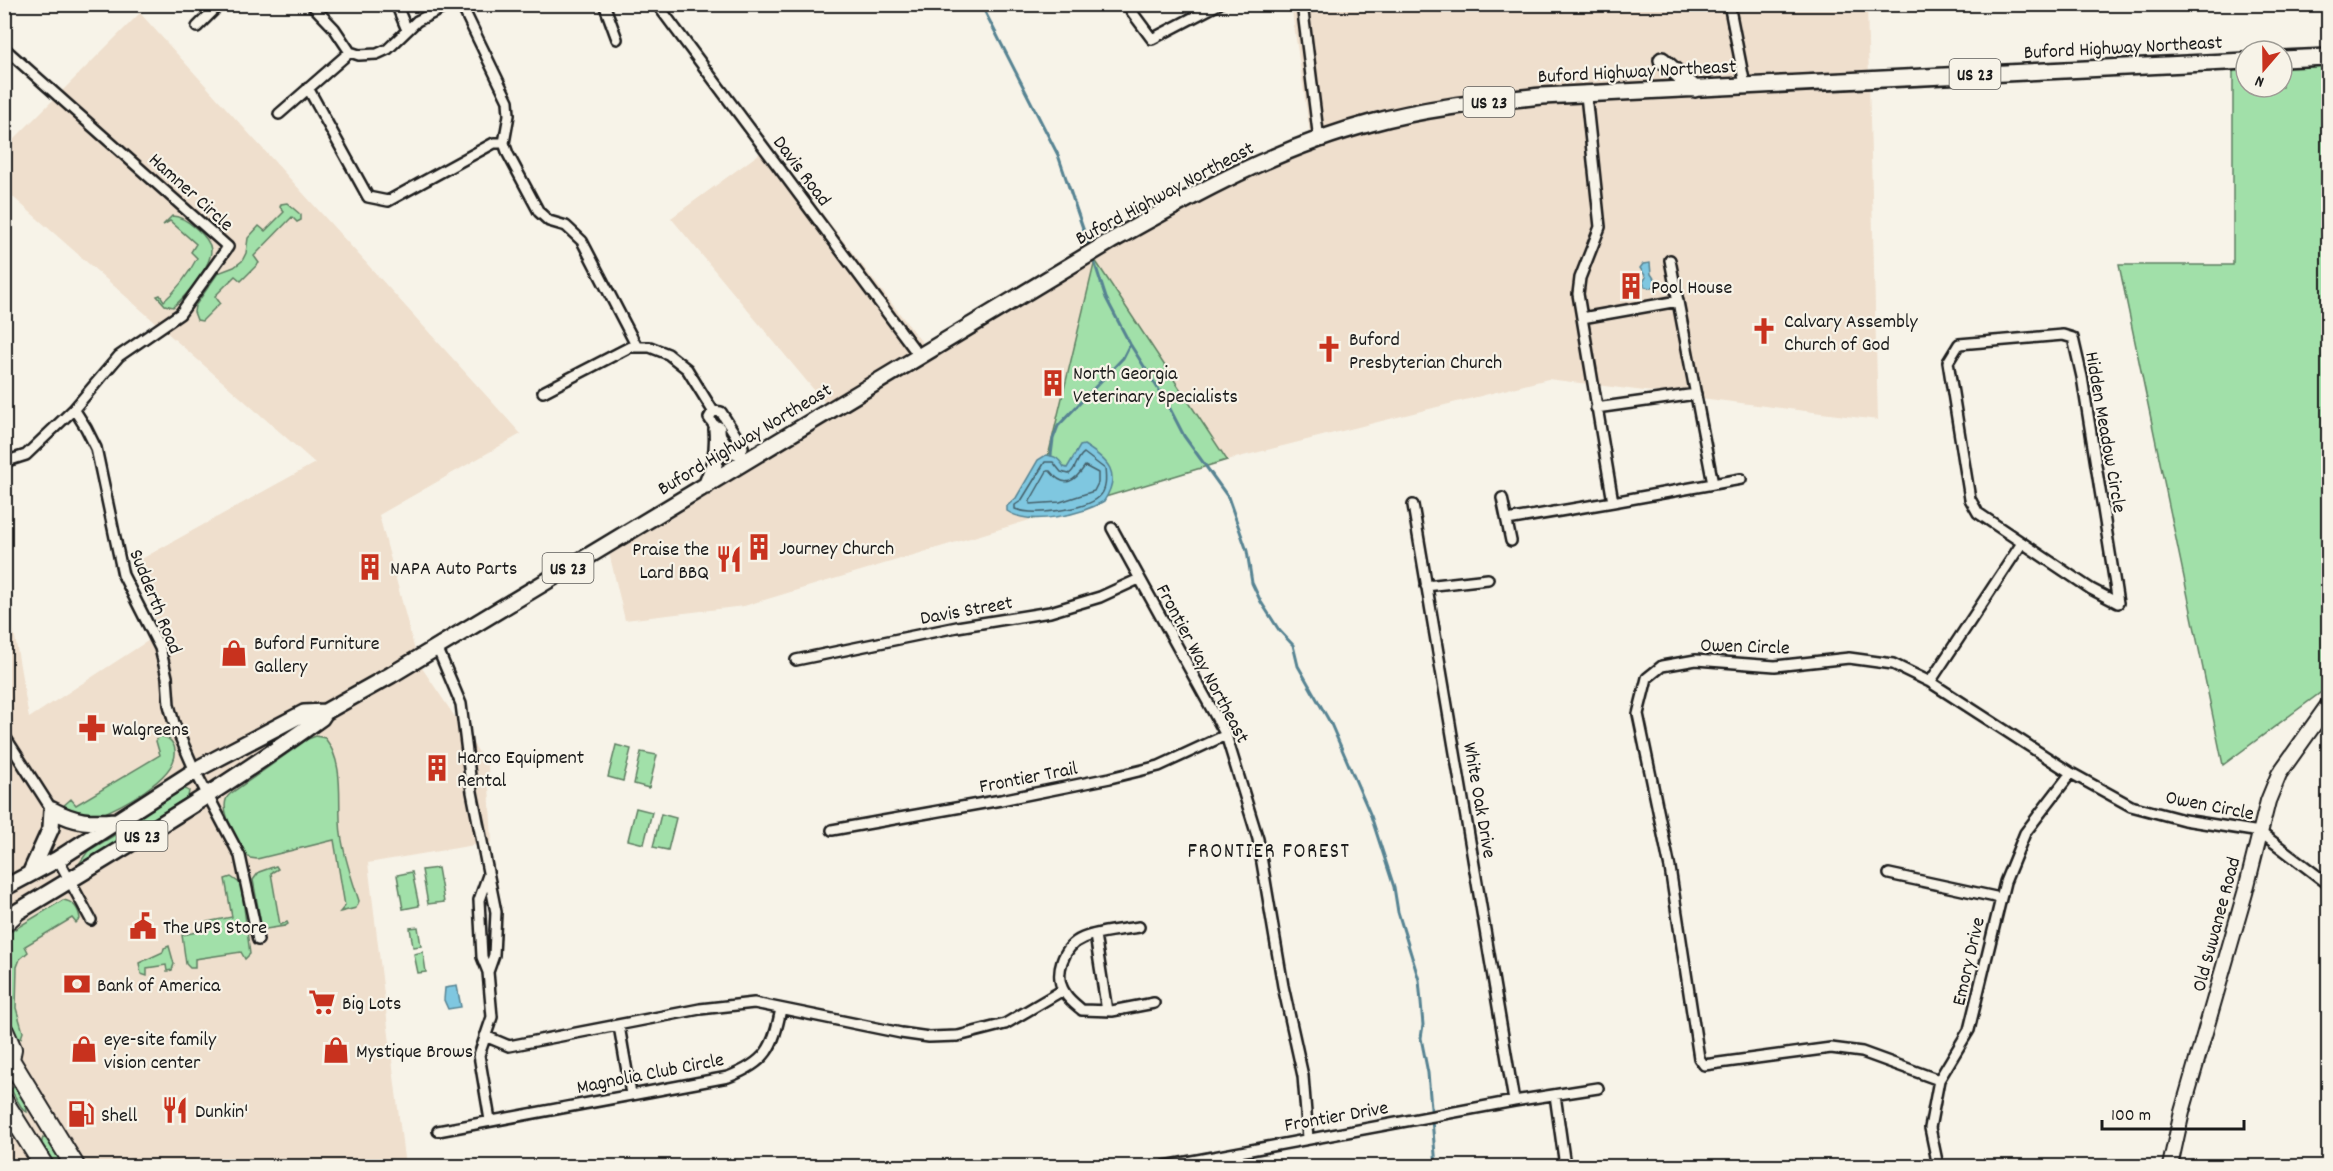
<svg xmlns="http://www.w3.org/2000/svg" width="2333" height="1171" viewBox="0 0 2333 1171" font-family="Dekko,sans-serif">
<rect width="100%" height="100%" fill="#f7f3e8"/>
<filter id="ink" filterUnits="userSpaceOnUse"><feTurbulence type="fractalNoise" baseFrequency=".0167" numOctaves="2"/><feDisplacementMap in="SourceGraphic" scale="12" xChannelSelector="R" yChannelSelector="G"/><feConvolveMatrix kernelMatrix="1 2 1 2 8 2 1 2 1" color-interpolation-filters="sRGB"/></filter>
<g filter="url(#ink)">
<path fill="#efdfcd" d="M1291 5H1867L1878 420 1548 379 1227 460 1095 261 1033 519 744 606 625 620 607 544 829 408 671 218 770 146 927 349 1095 260 1210 183 1311 140Z
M140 13 521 434 379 515 418 662 488 766 492 842 368 863 405 1166H5L4 574 29 718 160 633 136 562 315 463 5 190V148Z"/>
<path fill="#a1e0a9" stroke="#5e7e62" stroke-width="1.5" d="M2328 61V687L2223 765 2119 265H2233V66L2246 65V87H2282V64Z
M287 203 301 215V220L297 222 292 217 254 256 259 263 241 281 235 276 215 296 220 303 202 321 197 320 194 312 195 306 218 273 234 267 242 261 246 253 248 238 259 226 265 231 284 212 280 207 281 204Z
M172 216C185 216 210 237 211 250 211 267 186 296 173 307L165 305 157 296 160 295 164 301C179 288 188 275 197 258L191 252 196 244 170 221 163 225Z
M1095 260 1227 460 1033 519Z
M159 736C167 737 171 739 174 746 185 776 113 811 90 819L62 807 71 799 76 805 160 755 156 741Z
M316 736 325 738C346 765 337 802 341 834 344 857 352 879 359 901L356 908 340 912 345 906 334 840 257 859 250 858 246 854C238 839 215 807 230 794L308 739Z
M616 745 631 749 623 781 608 777Z
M641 752 657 755 649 788 634 784Z
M183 788 189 791 188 797 112 844 95 859 79 864 88 851 125 829 143 811Z
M636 808 652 812 644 844 628 840Z
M661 814 676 818 668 850 653 847Z
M276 866 278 869 271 873 280 925 287 922 288 924 285 926 266 929 261 924 253 880 259 872Z
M438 868 444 902 428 904 422 870Z
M412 872 419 906 403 909 397 875Z
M231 877 241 884 250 954 245 959 241 952 195 959V968H190L186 964 182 935 207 930 206 922 232 917 225 879Z
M63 900C73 901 79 909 80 919L76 923 72 918 25 946 28 952 20 959 17 967 16 1008 23 1032 21 1038 16 1040 5 1028V935Z
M418 927 421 946 413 947 410 928Z
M169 946 174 964 172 970 167 971 166 965 147 968V976L141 974 139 963 163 952 164 948Z
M423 952 426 972 418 973 414 954Z
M14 1086 25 1098 27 1112 23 1110 11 1090Z
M43 1137 55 1145 68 1166H51L41 1145Z"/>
<path fill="#7fc7e0" stroke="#578392" stroke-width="1.5" d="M1650 263 1651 274 1655 280V285L1651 288 1645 287 1643 282 1646 277 1640 268 1643 264Z
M1084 445C1108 460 1122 473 1104 501 1083 514 1030 527 1007 511V506L1016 498 1038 460 1046 455C1056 456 1059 459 1064 467L1067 468 1080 446Z
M457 986 461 1007 448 1009 444 1000 445 988Z"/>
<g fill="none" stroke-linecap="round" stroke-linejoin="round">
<path stroke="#44606a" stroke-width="1.5" d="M1084 453 1105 469C1106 478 1107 490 1099 497 1085 510 1033 516 1015 509V505L1021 501 1045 462H1053L1061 472 1069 474C1077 469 1076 458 1084 453Z
M1085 466 1098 473V483L1094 491 1060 502 1030 504V501L1047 471H1050C1065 490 1075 481 1085 466Z"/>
<path stroke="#578392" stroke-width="3" d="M981 4 1058 155 1090 249
M1093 258 1106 298 1130 344 1167 403 1184 436 1228 497 1247 551 1252 583 1261 602 1279 630 1293 645 1298 666 1331 724 1371 816 1394 887 1398 912 1419 980 1423 1025 1421 1038 1428 1073 1436 1166
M1051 455 1053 439 1058 426 1123 358 1130 344"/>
<defs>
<path id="street" d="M311 4 334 28 350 52 359 55 377 54 388 49 417 21 451 4
M396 4 407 30
M461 4 508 101 509 115 504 143 508 154 539 212 549 221 566 226 582 241 637 347
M604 4 617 39
M657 4 920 357
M1126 4 1152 39 1219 4
M1302 4 1319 140
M1729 4 1745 85
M197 27 220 4
M4 48 228 247 180 314 119 356 74 409 26 455 4 462
M308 88 368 197 388 201 494 143H504
M1586 95 1600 227 1580 278 1578 294 1613 502 1741 479
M279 114 350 52
M1670 260 1713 484
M1582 318 1678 301
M2063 335 2073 338 2082 377 2118 603 2091 589 1978 513 1970 499 1948 362 1959 344Z
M543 392 630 347H650L668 354 687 369 713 411 721 412 743 447 740 455
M1596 408 1696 394
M74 409 86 428 96 448 123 575 160 648 167 677 169 705 174 723 195 771 240 856 258 940
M713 411 709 418 733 453 740 455 741 458
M1502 498 1511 541
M1413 505 1514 1101
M1507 520 1613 502
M1112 528 1226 735 1258 839 1283 986 1303 1076 1308 1138
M1426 586 1488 579
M437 647 461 704 472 792 496 912 494 955 488 972
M796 660 957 627 1050 612 1100 597 1139 579
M1930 682 2022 543
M4 735 52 810
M832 830 1001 800 1110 778 1159 766 1226 735
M58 859 91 920
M1889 874 2000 898
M488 875 479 900 482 957 488 972 492 1017 479 1055 490 1120
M1139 927C1122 930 1100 931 1083 938 1063 946 1053 975 1065 993 1069 1000 1076 1005 1082 1010L1112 1011 1154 1003
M1095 935 1107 1011
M619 1026 631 1094
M485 1036 509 1046 700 1009 754 1003 901 1033 929 1037 958 1036 1005 1024 1063 990
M1939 1080 1862 1052 1831 1048 1704 1065 1699 1058 1670 868 1638 714 1647 678 1662 666 1696 660 1775 666 1849 658 1893 664 1930 682 2071 773 2131 806 2184 820 2260 832 2328 884
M1555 1095 1565 1166
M438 1131 728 1077C767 1062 773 1048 781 1009
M1165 1166 1514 1101 1598 1088
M1938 1166 1930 1128 1939 1080 1969 1030 2005 882 2025 833 2071 773"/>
<path id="secondary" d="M2170 1166 2182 1112 2245 893 2268 801 2279 774 2328 705"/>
<path id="primary" d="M2282 59 2328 57
M1662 60 1695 89
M706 486C715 464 719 453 717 429
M31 872 51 828 52 810C77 823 89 823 117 821
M4 888 58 859 201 767 304 713 325 712
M4 920C111 855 219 792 321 718L325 712 391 675 1111 241C1194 194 1279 147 1371 123 1428 107 1485 102 1542 96L2246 61"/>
<path id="highway" d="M4 923 13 915
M4 1031 12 1049 10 1059
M4 1050 75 1166
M4 1102 44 1166"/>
</defs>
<use href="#street" stroke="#1c1c1c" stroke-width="14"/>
<use href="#secondary" stroke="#1c1c1c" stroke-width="18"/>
<use href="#primary" stroke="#1c1c1c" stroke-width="20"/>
<use href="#highway" stroke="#1c1c1c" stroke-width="22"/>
<use href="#street" stroke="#f7f3e8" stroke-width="9"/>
<use href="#secondary" stroke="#f7f3e8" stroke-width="14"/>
<use href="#primary" stroke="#f7f3e8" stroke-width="15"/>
<use href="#highway" stroke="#f7f3e8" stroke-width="18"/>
</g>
</g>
<defs>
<symbol id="building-bare" viewBox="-9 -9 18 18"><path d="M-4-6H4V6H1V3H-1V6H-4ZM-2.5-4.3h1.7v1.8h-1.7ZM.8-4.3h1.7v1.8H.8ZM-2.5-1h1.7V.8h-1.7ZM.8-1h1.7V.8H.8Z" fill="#c8321e" stroke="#f7f3e8" stroke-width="2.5" paint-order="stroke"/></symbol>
<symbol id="church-bare" viewBox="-9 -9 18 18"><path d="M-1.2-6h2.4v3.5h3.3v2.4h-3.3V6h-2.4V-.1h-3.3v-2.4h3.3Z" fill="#c8321e" stroke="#f7f3e8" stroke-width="2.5" paint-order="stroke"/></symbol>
<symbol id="restaurant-bare" viewBox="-9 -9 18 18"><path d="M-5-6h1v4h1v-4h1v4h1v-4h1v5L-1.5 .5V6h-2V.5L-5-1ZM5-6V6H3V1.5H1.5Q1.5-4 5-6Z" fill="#c8321e" stroke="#f7f3e8" stroke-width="2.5" paint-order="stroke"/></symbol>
<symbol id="shop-bare" viewBox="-9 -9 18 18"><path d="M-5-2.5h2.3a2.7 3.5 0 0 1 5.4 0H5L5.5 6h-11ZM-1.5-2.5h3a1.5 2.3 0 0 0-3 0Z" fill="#c8321e" stroke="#f7f3e8" stroke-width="2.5" paint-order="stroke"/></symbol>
<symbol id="pharmacy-bare" viewBox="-9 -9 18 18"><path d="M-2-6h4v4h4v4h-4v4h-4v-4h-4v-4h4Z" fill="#c8321e" stroke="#f7f3e8" stroke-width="2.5" paint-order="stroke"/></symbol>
<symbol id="civic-bare" viewBox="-9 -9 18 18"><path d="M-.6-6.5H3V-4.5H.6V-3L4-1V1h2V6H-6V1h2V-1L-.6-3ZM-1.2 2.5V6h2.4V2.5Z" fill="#c8321e" stroke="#f7f3e8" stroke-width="2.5" paint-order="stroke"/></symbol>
<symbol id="bank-bare" viewBox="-9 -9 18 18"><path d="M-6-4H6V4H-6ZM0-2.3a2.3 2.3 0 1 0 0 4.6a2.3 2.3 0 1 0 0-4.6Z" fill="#c8321e" stroke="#f7f3e8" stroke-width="2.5" paint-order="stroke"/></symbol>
<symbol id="supermarket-bare" viewBox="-9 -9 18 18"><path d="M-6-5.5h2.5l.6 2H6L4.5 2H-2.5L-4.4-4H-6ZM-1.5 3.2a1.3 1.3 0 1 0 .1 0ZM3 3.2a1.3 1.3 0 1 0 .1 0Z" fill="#c8321e" stroke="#f7f3e8" stroke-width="2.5" paint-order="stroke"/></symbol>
<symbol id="fuel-bare" viewBox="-9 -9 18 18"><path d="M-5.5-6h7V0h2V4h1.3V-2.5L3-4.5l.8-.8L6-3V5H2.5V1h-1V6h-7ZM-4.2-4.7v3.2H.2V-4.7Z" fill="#c8321e" stroke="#f7f3e8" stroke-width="2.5" paint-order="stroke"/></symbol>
</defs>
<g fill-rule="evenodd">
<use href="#building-bare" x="1612" y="267" width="38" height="38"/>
<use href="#church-bare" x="1745" y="312" width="38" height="38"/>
<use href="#church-bare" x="1310" y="330" width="38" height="38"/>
<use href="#building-bare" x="1034" y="364" width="38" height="38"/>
<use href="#building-bare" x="740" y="528" width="38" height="38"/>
<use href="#restaurant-bare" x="710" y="540" width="38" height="38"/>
<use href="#building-bare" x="351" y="548" width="38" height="38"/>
<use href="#shop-bare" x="215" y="634" width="38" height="38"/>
<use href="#pharmacy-bare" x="73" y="709" width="38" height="38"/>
<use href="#building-bare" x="418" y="749" width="38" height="38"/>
<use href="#civic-bare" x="124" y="907" width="38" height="38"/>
<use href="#bank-bare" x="58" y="965" width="38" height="38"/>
<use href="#supermarket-bare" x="303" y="983" width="38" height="38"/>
<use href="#shop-bare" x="65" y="1030" width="38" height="38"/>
<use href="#shop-bare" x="317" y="1031" width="38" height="38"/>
<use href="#restaurant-bare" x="156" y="1091" width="38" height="38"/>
<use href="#fuel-bare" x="62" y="1095" width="38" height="38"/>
</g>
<g text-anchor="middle" stroke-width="4.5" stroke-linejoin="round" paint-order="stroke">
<g fill="#f7f3e8" stroke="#5e5c59" stroke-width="1.5">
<rect x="1949.5" y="59" width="51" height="30" rx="4.5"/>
<rect x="1463.5" y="87" width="51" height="30" rx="4.5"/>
<rect x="542.5" y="553" width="51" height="30" rx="4.5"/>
<rect x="116.5" y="821" width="51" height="30" rx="4.5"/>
</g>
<g font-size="18" font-weight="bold" fill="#1c1c1c">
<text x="1975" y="80">US 23</text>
<text x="1489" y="108">US 23</text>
<text x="568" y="574">US 23</text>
<text x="142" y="842">US 23</text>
</g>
<g font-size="20" fill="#1c1c1c" stroke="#f7f3e8">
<text transform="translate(2123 46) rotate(-3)" y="7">Buford Highway Northeast</text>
<text transform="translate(1637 70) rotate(-3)" y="7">Buford Highway Northeast</text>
<text transform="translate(803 170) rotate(53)" y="7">Davis Road</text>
<text transform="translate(192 191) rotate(42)" y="7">Hamner Circle</text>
<text transform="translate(1164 192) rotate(-28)" y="7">Buford Highway Northeast</text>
<text transform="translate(2107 432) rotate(80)" y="7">Hidden Meadow Circle</text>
<text transform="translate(744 438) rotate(-31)" y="7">Buford Highway Northeast</text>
<text transform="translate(157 601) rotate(68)" y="7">Sudderth Road</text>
<text transform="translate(966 609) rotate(-10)" y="7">Davis Street</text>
<text transform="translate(1745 645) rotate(2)" y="7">Owen Circle</text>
<text transform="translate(1204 663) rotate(62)" y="7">Frontier Way Northeast</text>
<text transform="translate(1028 776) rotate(-11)" y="7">Frontier Trail</text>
<text transform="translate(1481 800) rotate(80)" y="7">White Oak Drive</text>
<text transform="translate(2210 804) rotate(11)" y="7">Owen Circle</text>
<text transform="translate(2215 924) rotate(-75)" y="7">Old Suwanee Road</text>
<text transform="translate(1967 961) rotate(-77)" y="7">Emory Drive</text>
<text transform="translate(650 1072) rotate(-11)" y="7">Magnolia Club Circle</text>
<text transform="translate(1336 1115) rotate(-10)" y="7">Frontier Drive</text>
</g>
<g font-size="20" fill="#1c1c1c" stroke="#f7f3e8" text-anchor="start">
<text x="1651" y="293">Pool House</text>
<text x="1784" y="327">Calvary Assembly<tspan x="1784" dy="23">Church of God</tspan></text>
<text x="1349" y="345">Buford<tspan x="1349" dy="23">Presbyterian Church</tspan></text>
<text x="1073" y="379">North Georgia<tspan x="1073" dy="23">Veterinary Specialists</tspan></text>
<text x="779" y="554">Journey Church</text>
<text x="709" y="555" text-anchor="end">Praise the<tspan x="709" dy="23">Lard BBQ</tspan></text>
<text x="390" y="574">NAPA Auto Parts</text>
<text x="254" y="649">Buford Furniture<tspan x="254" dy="23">Gallery</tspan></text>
<text x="112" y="735">Walgreens</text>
<text x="457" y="763">Harco Equipment<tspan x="457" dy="23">Rental</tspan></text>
<text x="163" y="933">The UPS Store</text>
<text x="97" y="991">Bank of America</text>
<text x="342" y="1009">Big Lots</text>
<text x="104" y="1045">eye-site family<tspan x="104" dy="23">vision center</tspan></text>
<text x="356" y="1057">Mystique Brows</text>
<text x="195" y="1117">Dunkin'</text>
<text x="101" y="1121">Shell</text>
</g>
<g font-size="21" letter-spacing="1.5" fill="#1c1c1c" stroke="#f7f3e8">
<text x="1269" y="857">FRONTIER FOREST</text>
</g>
</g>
<rect width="2333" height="1171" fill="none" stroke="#f7f3e8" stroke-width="24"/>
<rect x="12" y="12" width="2309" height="1147" fill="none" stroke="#1c1c1c" stroke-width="2" filter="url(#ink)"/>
<g transform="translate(2264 69) rotate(200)"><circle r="28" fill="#f7f3e8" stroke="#9f9d96" stroke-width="1.5"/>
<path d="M0-4.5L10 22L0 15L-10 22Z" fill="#c8321e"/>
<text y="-9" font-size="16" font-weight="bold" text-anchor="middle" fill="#1c1c1c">N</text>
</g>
<path d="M2102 1120v9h142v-9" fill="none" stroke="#1c1c1c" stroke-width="3"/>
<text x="2111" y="1120" font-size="18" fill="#1c1c1c" stroke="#f7f3e8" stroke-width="4.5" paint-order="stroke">100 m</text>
</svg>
